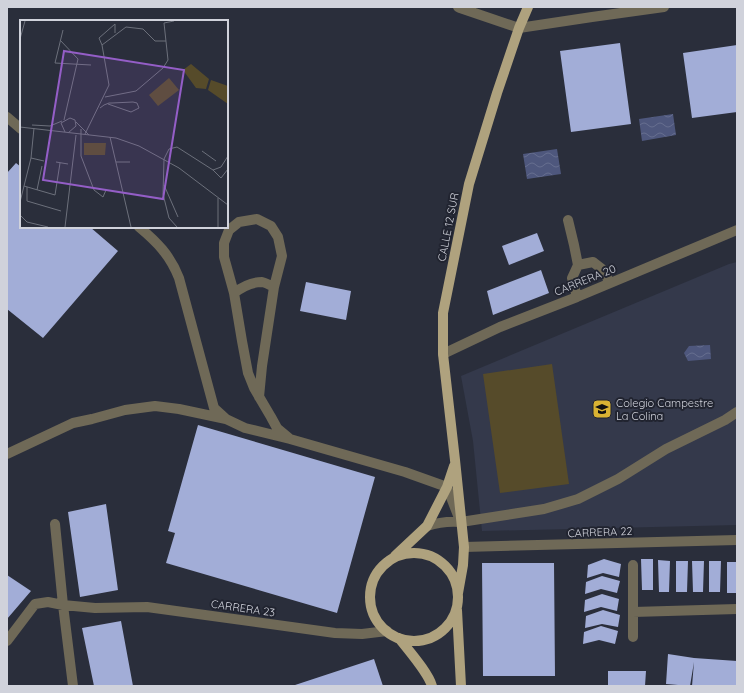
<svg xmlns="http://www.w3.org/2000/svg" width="744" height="693" viewBox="0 0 744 693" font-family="Quicksand,sans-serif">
<defs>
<pattern id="water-waves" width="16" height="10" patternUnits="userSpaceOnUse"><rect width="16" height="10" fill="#4e577d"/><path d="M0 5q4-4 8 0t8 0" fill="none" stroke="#666e8f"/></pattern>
</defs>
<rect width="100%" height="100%" fill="#2a2e3b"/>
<path fill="#34394b" d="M737 262V525L482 531 473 441 461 376 729 264Z"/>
<path fill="#564b2a" d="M552 364 569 484 500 493 483 374Z"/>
<path fill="url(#water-waves)" d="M673 114 676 135 642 141 639 119Z
M557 149 561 174 527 179 523 154Z
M710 345 711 359 688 361 684 353 689 346Z"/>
<path fill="#a2add7" d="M620 43 631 124 571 132 560 51Z
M737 45V112L692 118 683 53Z
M16 163 21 167V227H90L118 251 43 338 7 309V173Z
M537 233 544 251 509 265 502 246Z
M541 270 549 293 493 315 487 291Z
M306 282 351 291 346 320 300 311Z
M198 425 375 477 337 613 166 563 175 533 168 531Z
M106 504 118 590 80 597 68 512Z
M604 559 621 564 619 577 603 573 587 578 588 565Z
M641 559H653V590H642Z
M658 560 670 561 669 592H659Z
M676 561H688L687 592H676Z
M692 561H704L703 592H693Z
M709 561H721L720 592H709Z
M727 562H737V593H727Z
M482 563H554L555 676H483Z
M7 575 31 591 7 619Z
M602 576 620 581 617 593 601 589 585 594 586 582Z
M602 594 619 599 617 611 601 607 584 612 585 600Z
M603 610 620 615 618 627 602 624 585 628 586 616Z
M121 621 133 686H94L82 628Z
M601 626 618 631 615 644 599 640 583 644 584 632Z
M668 654 694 658 737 661 736 686H692L694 662 690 686 666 684Z
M374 659 383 686H292Z
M608 671H646L645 686H608Z"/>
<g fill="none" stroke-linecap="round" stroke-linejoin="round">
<path stroke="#6f6957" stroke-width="10" d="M458 7 460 8 519 28 592 17 664 7
M7 117 21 129
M568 220 574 245 578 265 572 278 577 297
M139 227C157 242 170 255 179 278L214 408 226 419
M578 265 593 262 602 269 610 283
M234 293C242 287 251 282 262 282 266 283 270 285 274 287
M443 354 500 327 577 297 737 230
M259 397 262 366 274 287 282 256 278 237 271 226 257 219 239 222 229 230 224 243V257L234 293 242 341 248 373 254 388 271 417 277 428 289 438
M7 454 73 423 92 419 125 410 155 406 179 409 226 419 245 428 290 439 405 472 447 487 459 518
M55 524 63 605 73 686
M427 526C439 522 449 521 461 522L544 509 578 499 618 479 666 449 725 420 737 412
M464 547 737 540
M633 612 737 609
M633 637V565
M7 641 35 604 48 602 63 605 95 608 147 607 335 633 362 634 387 631"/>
<path stroke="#afa27e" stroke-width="10" d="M370 597a44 44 0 1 1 88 0a44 44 0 1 1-88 0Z
M395 556 427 526 447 487 454 466
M458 593 463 565 464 547 455 460 443 354V313L469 184 497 93 519 28 528 7
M457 610 461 686
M399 638C408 650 428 672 432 686"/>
</g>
<defs>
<symbol id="school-square" viewBox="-11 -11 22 22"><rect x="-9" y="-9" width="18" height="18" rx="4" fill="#dab333" stroke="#212430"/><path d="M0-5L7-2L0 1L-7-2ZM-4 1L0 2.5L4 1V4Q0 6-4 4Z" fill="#111"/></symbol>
</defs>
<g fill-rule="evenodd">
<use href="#school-square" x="591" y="398" width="22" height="22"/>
</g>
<g text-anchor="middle" stroke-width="4" stroke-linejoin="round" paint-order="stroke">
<g font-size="11" fill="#d0d2db" stroke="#212430">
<text transform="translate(448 227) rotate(-79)" y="4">CALLE 12 SUR</text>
<text transform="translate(585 280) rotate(-22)" y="4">CARRERA 20</text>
<text transform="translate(600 532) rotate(-2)" y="4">CARRERA 22</text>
<text transform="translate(243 608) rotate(8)" y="4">CARRERA 23</text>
</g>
<g font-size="11" fill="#d0d2db" stroke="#212430" text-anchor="start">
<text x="616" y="407">Colegio Campestre<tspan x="616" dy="13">La Colina</tspan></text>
</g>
</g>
<g transform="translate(20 20)">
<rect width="208" height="208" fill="#2a2e3b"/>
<path d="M171 44 189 59 186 69 176 68 163 50ZM149 58 159 70 138 86 129 75ZM191 60 208 66V84L188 70ZM64 123H86L85 135H64Z" fill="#564b2a"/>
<path fill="none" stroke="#6c707b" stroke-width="1" d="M43 10 35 43 71 45M0 19 5 1M40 20 58 39 44 100M82 25 79 18 95 4V13M85 77 116 71 143 48 148 40 144 3 154 1M80 88 84 85 89 83H92L113 82 117 83 119 88 111 92 88 84M56 102 69 115M12 105 30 106 42 101M0 107 96 118 119 126 159 148 208 185M61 109V136L74 170 83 177 86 170M45 112 41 103 50 98 55 100 56 106 48 113M65 114 89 65 82 25 106 7 123 9 135 21H146M90 117 111 207M182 131 196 141M11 138 24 141M36 142 48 144M96 142H110M193 150 201 158 208 149M144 165 158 197M4 166 35 175 40 143M7 167V181L41 191M17 170 22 146M0 182 11 138 14 108M0 195 7 202 28 207M45 207 56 115M157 207 149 198 143 174 144 139 149 129 157 127 193 150 201 147 208 136M198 207V178"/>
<path fill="#945ec7" fill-opacity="0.15" stroke="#945ec7" stroke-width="2" d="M44 31 164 50 143 179 23 160Z"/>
<rect width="208" height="208" fill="none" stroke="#d0d2db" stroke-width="2"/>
</g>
<rect width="744" height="693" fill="none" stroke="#d0d2db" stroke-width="16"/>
</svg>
